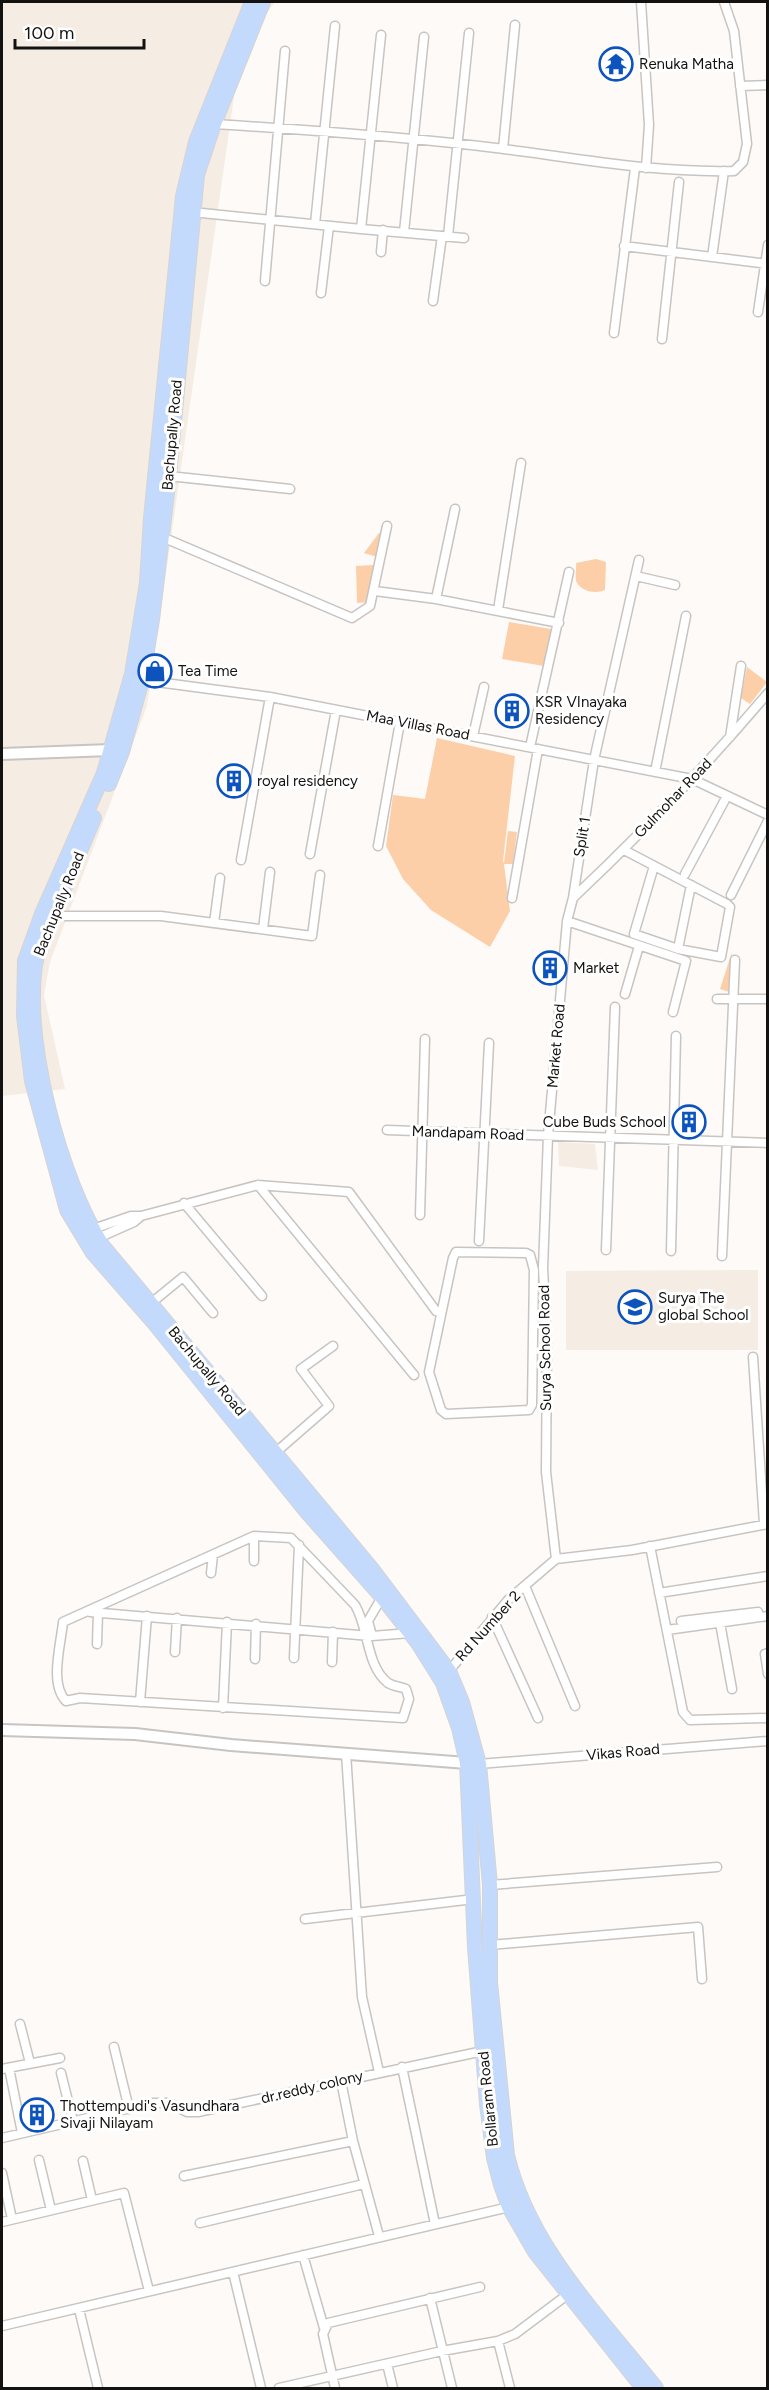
<svg xmlns="http://www.w3.org/2000/svg" width="769" height="2390" viewBox="0 0 769 2390" font-family="Figtree,sans-serif">
<rect width="100%" height="100%" fill="#fdfaf7"/>
<path fill="#f5ece4" d="M2 2H275L241 48 147 706 50 962 44 995 65 1089 2 1096Z
M558 1142 595 1144 598 1170 559 1166Z
M758 1270V1350H566V1271Z"/>
<path fill="#fccfa8" d="M379 533 384 535 377 557 364 553Z
M596 559 606 562 605 590C596 594 583 592 577 583 574 578 577 569 576 563Z
M374 565 370 602 357 603 356 566Z
M509 622 551 629 544 666 502 659Z
M747 667 767 682 750 704 741 698Z
M437 738 515 756 503 861 504 863 508 831 517 832 513 864H504L510 911 490 947 431 910 403 879 386 846 393 795 425 799Z
M732 952 729 992 720 989Z"/>
<g fill="none" stroke-linecap="round" stroke-linejoin="round">
<defs>
<path id="minor" d="M641 2 649 125 646 168
M740 86 768 85
M214 124C310 130 408 137 504 149 581 159 656 173 734 171L743 162 747 144 734 31 724 2
M503 149 515 25
M192 212 361 229 381 35
M315 224 335 26
M361 229 464 238
M404 232 424 37
M448 236 469 33
M624 246 768 264
M381 252 383 230
M712 257 724 171
M265 281 285 51
M321 293 329 226
M433 301 442 236
M758 312 768 245
M614 333 635 168
M662 339 679 182
M169 476 290 489
M162 537 352 618 370 606 387 526
M636 576 675 585
M375 591 436 599 559 623
M436 599 455 509
M498 610 521 463
M142 680 270 697 692 779 768 815
M473 736 484 687
M730 737 741 666
M530 747 569 572
M655 772 686 616
M378 846 400 722
M624 850C659 868 693 886 727 904L730 907 721 957 678 949 634 934 654 866
M310 854 336 710
M241 860 270 697
M685 874 727 796
M731 895 768 821
M512 898 538 749
M573 898C642 833 707 765 768 693
M53 916H161L312 936 320 875
M567 921 686 961 673 1012
M214 923 220 878
M263 929 270 872
M678 949 691 885
M625 994 639 946
M717 999H768
M387 1130 768 1143
M258 1185 414 1375
M184 1203 262 1296
M420 1215 425 1039
M141 1216 258 1185 349 1192 436 1311
M93 1229 131 1216H141L134 1222 98 1238
M479 1241 489 1043
M606 1250 615 1007
M671 1251 676 1036
M456 1252 526 1253 530 1255 534 1270 532 1405 529 1410 446 1414 441 1410 429 1372 453 1258Z
M722 1256 735 960
M150 1304 183 1277 213 1313
M753 1357 764 1524
M275 1453 329 1406 301 1369 333 1346
M254 1536 291 1538 355 1605C369 1628 366 1666 388 1683 393 1686 401 1687 406 1689L409 1699 403 1718 80 1698 66 1701C49 1684 61 1644 63 1622Z
M650 1546 683 1712 690 1720 768 1718
M556 1559 546 1472 547 1344 543 1268 548 1136 567 921 573 898 594 760 639 560
M556 1559 632 1550 768 1524
M254 1561V1536
M211 1573 213 1555
M525 1586 575 1706
M659 1593 768 1576
M382 1597 368 1621 372 1636 410 1633
M90 1612 370 1636
M492 1617 538 1718
M681 1621 758 1612
M720 1623 732 1689
M667 1630 768 1616
M97 1644 98 1612
M175 1652 177 1618
M768 1653 765 1654 768 1674
M294 1658 299 1545
M255 1659 256 1624
M332 1662 333 1632
M449 1671 508 1600 556 1559
M140 1702 147 1616
M223 1708 227 1622
M346 1753 362 1997 379 2072
M479 1764 768 1741
M490 1885 717 1867
M305 1919 474 1899
M490 1945 698 1927 702 1979
M20 2024 30 2063
M114 2047 129 2109
M402 2067 435 2224
M9 2068 22 2133
M2 2069 60 2058
M61 2073 73 2121
M341 2081 353 2141 379 2236
M2 2138 152 2103H169L187 2112H198L483 2051
M39 2160 51 2210
M83 2161 92 2200
M2 2173 12 2219
M184 2176 353 2141
M2 2222 124 2193 149 2291
M200 2223 364 2184
M303 2255 324 2328
M233 2272 261 2388
M430 2298 452 2388
M79 2309 98 2388
M2 2326 509 2207
M498 2341 510 2388
M387 2364 393 2388
M279 2388 442 2351 498 2341 515 2334 567 2295
M335 2388 323 2334 328 2323 480 2287"/>
<path id="tertiary" d="M2 754 111 750
M2 1730 135 1734 231 1745 467 1763"/>
<path id="primary" d="M252 2 196 142 183 196 151 518 147 583 132 674 104 773 42 914 25 961 24 1016 32 1081 67 1210 93 1253 155 1324 306 1511 382 1597 418 1643 443 1683 459 1728 467 1763 475 1947 487 2104 494 2158 501 2185 509 2207 535 2252 643 2388
M109 784 122 752 142 680 152 620 169 476 197 175 214 124 263 2
M94 818C79 854 63 890 49 927 44 939 37 953 35 965 24 1045 60 1177 102 1245L372 1569 449 1671 462 1702 479 1764 490 1885V1982L507 2155C529 2247 599 2316 656 2388"/>
</defs>
<use href="#minor" stroke="#c8c4c2" stroke-width="11"/>
<use href="#tertiary" stroke="#c8c4c2" stroke-width="14"/>
<use href="#primary" stroke="#d5d4d4" stroke-width="16"/>
<use href="#minor" stroke="#fff" stroke-width="8"/>
<use href="#tertiary" stroke="#fff" stroke-width="10"/>
<use href="#primary" stroke="#c4dafd" stroke-width="14"/>
</g>
<defs>
<symbol id="temple-ring" viewBox="-11 -11 22 22"><circle r="9.5" fill="#fff" stroke="#0c53bd" stroke-width="1.5"/><path d="M0-6L5-2H3V0L6.5 2.5H4V6H1.5V3h-3V6H-4V2.5H-6.5L-3 0V-2H-5Z" fill="#0c53bd"/></symbol>
<symbol id="shop-ring" viewBox="-11 -11 22 22"><circle r="9.5" fill="#fff" stroke="#0c53bd" stroke-width="1.5"/><path d="M-5-2.5h2.3a2.7 3.5 0 0 1 5.4 0H5L5.5 6h-11ZM-1.5-2.5h3a1.5 2.3 0 0 0-3 0Z" fill="#0c53bd"/></symbol>
<symbol id="building-ring" viewBox="-11 -11 22 22"><circle r="9.5" fill="#fff" stroke="#0c53bd" stroke-width="1.5"/><path d="M-4-6H4V6H1V3H-1V6H-4ZM-2.5-4.3h1.7v1.8h-1.7ZM.8-4.3h1.7v1.8H.8ZM-2.5-1h1.7V.8h-1.7ZM.8-1h1.7V.8H.8Z" fill="#0c53bd"/></symbol>
<symbol id="school-ring" viewBox="-11 -11 22 22"><circle r="9.5" fill="#fff" stroke="#0c53bd" stroke-width="1.5"/><path d="M0-5L7-2L0 1L-7-2ZM-4 1L0 2.5L4 1V4Q0 6-4 4Z" fill="#0c53bd"/></symbol>
</defs>
<g fill-rule="evenodd">
<use href="#temple-ring" x="597" y="45" width="38" height="38"/>
<use href="#shop-ring" x="136" y="652" width="38" height="38"/>
<use href="#building-ring" x="493" y="692" width="38" height="38"/>
<use href="#building-ring" x="215" y="762" width="38" height="38"/>
<use href="#building-ring" x="531" y="949" width="38" height="38"/>
<use href="#building-ring" x="670" y="1103" width="38" height="38"/>
<use href="#school-ring" x="616" y="1288" width="38" height="38"/>
<use href="#building-ring" x="18" y="2096" width="38" height="38"/>
</g>
<g text-anchor="middle" stroke-width="6" stroke-linejoin="round" paint-order="stroke">
<g font-size="15" fill="#131211" stroke="#fff" text-anchor="start">
<text x="639" y="69">Renuka Matha</text>
<text x="178" y="676">Tea Time</text>
<text x="535" y="707">KSR VInayaka<tspan x="535" dy="17">Residency</tspan></text>
<text x="257" y="786">royal residency</text>
<text x="573" y="973">Market</text>
<text x="666" y="1127" text-anchor="end">Cube Buds School</text>
<text x="658" y="1303">Surya The<tspan x="658" dy="17">global School</tspan></text>
<text x="60" y="2111">Thottempudi's Vasundhara<tspan x="60" dy="17">Sivaji Nilayam</tspan></text>
</g>
<g font-size="15" fill="#131211" stroke="#fff">
<text transform="translate(172 435) rotate(-85)" y="5">Bachupally Road</text>
<text transform="translate(418 725) rotate(11)" y="5">Maa Villas Road</text>
<text transform="translate(673 798) rotate(-46)" y="5">Gulmohar Road</text>
<text transform="translate(582 837) rotate(-81)" y="5">Split 1</text>
<text transform="translate(59 904) rotate(-68)" y="5">Bachupally Road</text>
<text transform="translate(556 1046) rotate(-85)" y="5">Market Road</text>
<text transform="translate(468 1133) rotate(2)" y="5">Mandapam Road</text>
<text transform="translate(545 1348) rotate(-91)" y="5">Surya School Road</text>
<text transform="translate(207 1371) rotate(50)" y="5">Bachupally Road</text>
<text transform="translate(488 1626) rotate(-48)" y="5">Rd Number 2</text>
<text transform="translate(623 1752) rotate(-5)" y="5">Vikas Road</text>
<text transform="translate(312 2087) rotate(-13)" y="5">dr.reddy colony</text>
<text transform="translate(488 2099) rotate(-96)" y="5">Bollaram Road</text>
</g>
</g>
<rect width="769" height="2390" fill="none" stroke="#131211" stroke-width="6"/>
<path d="M15 39v9h129v-9" fill="none" stroke="#131211" stroke-width="3"/>
<text x="24" y="39" font-size="18" fill="#131211" stroke="#ffffff" stroke-width="4.5" paint-order="stroke">100 m</text>
</svg>
